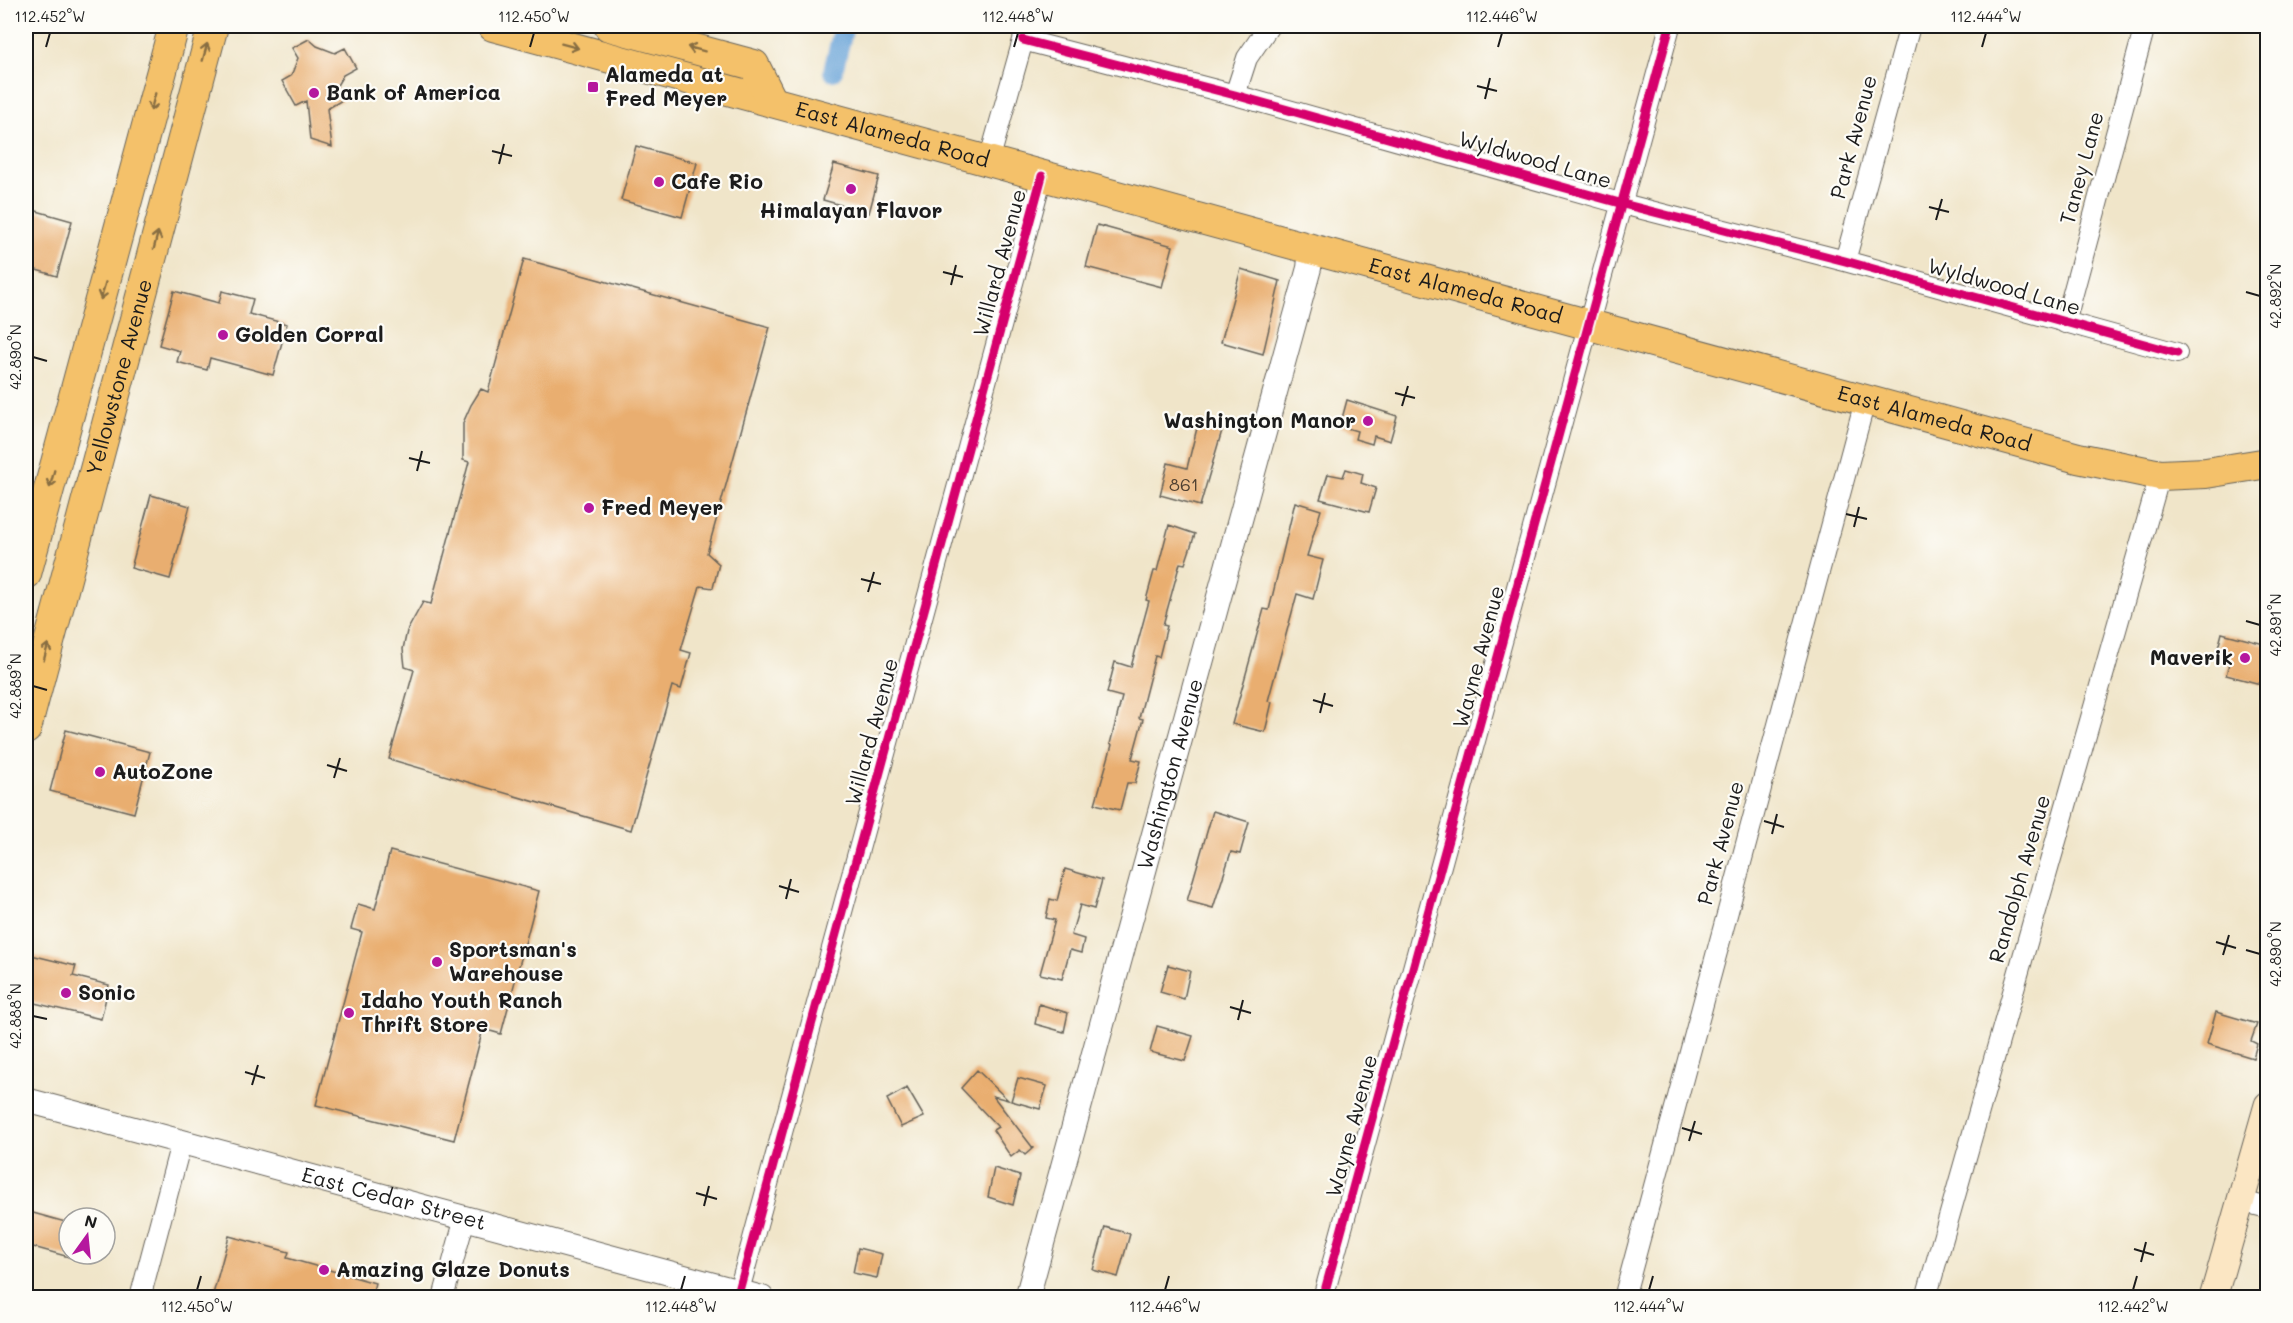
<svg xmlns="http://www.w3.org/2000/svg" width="2293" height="1323" viewBox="0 0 2293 1323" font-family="Mali,sans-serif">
<rect width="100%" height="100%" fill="#fdfcf7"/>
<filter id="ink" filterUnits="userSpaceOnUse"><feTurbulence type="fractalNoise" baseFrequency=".0167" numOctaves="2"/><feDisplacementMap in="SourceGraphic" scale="12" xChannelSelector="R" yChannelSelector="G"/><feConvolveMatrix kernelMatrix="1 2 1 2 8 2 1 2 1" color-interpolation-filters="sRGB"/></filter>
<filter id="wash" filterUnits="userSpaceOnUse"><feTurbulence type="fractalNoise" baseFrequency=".008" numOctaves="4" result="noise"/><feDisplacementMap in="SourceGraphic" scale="24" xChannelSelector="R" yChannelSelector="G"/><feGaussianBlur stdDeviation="1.35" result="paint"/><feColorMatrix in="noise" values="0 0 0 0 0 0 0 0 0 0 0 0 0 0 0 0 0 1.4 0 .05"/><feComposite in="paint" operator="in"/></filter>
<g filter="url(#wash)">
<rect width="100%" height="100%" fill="#f0e5c9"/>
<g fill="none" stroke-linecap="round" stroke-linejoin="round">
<path stroke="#68a3d8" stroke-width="20" d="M833 71 844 26"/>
</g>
<g id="blocks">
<path fill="#e9ae70" d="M309 39 317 46 335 53 345 48 356 68 343 75 336 87 344 99 327 109 332 147 310 140 306 101 296 106 282 81 291 76 298 58 292 48Z
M636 146 697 163 682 217 621 200Z
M834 164 879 176 869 213 823 200Z
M26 208 72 221 57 276 26 267Z
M1097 225 1173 246 1162 287 1086 267Z
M524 259 770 327 707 553 719 564 713 588 700 586 681 650 691 653 681 689 672 686 631 830 389 759 414 670 405 667 403 649 407 631 423 602 431 604 469 462 463 460V423L471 405 481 389 488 392Z
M1241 269 1280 281 1263 354 1221 342Z
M174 291 219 303 222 291 253 299 249 314 287 324 273 375 210 358 207 370 177 362 180 351 159 345Z
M1347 400 1397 416 1390 441 1374 436 1372 444 1355 439 1357 431 1340 426Z
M1199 420 1223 427 1200 506 1160 495 1168 463 1187 468Z
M1346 469 1363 474 1361 483 1376 488 1369 512 1320 499 1328 474 1343 477Z
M151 495 190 506 170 579 131 568Z
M1295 502 1321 510 1307 556 1323 560 1313 599 1297 594 1268 701 1272 702 1265 732 1232 724 1264 609 1269 610Z
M1169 525 1195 534 1185 564 1180 563 1163 625 1167 626 1159 657 1155 656 1139 718 1143 719 1132 759 1141 761 1135 783H1127L1120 810 1095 804 1112 745 1110 744 1122 697 1107 693 1115 662 1131 667 1149 601 1146 600 1154 571H1157Z
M2222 633 2268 645V686L2226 675 2230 660 2216 656Z
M66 730 150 752 134 813 50 791Z
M1213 811 1249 822 1240 854 1231 852 1213 908 1187 901Z
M390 851 539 891 501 1034 483 1029 454 1140 316 1105 362 932 351 929 358 904 375 909Z
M1065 869 1102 880 1094 909 1080 905 1071 935 1084 939 1081 953 1070 950 1062 979 1040 974 1055 920 1046 918 1050 899 1057 901Z
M27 954 76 966 73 976 109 985 101 1019 26 1001Z
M1168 965 1190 971 1184 999 1160 992Z
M1039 1004 1068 1013 1064 1032 1035 1024Z
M2216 1012 2257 1024 2251 1041 2257 1044 2253 1058 2207 1044Z
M1157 1026 1193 1036 1185 1061 1150 1052Z
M977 1070 1008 1100 993 1096 1033 1148 1025 1155 1020 1150 1011 1157 993 1130 998 1127 961 1088Z
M1018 1078 1047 1086 1040 1109 1011 1101Z
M907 1088 924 1117 901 1127 887 1099Z
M994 1168 1020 1176 1013 1205 988 1197Z
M26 1211 69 1223V1257L26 1245Z
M1105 1227 1130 1234 1118 1277 1093 1270Z
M229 1236 289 1252 287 1258 375 1283 371 1298H212Z
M858 1248 882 1254 877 1278 853 1273Z"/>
</g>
</g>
<g filter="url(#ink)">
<use href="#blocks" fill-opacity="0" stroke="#666259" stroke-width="1.5"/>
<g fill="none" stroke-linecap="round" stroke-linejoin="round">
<defs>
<path id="minor" d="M1023 40 1235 95 1623 204 1845 261 2177 353
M1235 95 1247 58 1269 26
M989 161 1027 26
M1845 261 1910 26
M2065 323 2145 26
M2241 1201 2268 1208
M140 1298 181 1143
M443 1298 465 1218
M737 1298 1042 176
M1323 1298 1670 26
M1624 1298 1865 401
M1926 1298 2160 475"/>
<g id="tertiary">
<path id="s1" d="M26 1100 762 1298"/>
<path id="s2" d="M1027 1298 1309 268 1311 250"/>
</g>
<path id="secondary" d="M2213 1298 2268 1105"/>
<g id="primary">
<path id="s3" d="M493 26 2078 458 2160 475 2206 473 2268 463"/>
<path d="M609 26 754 65 772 101"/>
<path d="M26 574 174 26"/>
<path id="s4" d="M26 729 213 26"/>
</g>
</defs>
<use href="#minor" stroke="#666259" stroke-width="22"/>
<use href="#tertiary" stroke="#666259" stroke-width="26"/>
<use href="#secondary" stroke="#666259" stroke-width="29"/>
<use href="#primary" stroke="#666259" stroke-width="32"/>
<use href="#minor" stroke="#fff" stroke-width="20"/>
<use href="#tertiary" stroke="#fff" stroke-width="24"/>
<use href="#secondary" stroke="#fbe6c3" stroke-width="27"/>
<use href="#primary" stroke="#f4c16a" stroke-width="30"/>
<defs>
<path id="cycleway" d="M1023 40 1235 95 1623 204 1845 261 2177 353
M737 1298 1042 176
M1323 1298 1670 26"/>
</defs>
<use href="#cycleway" stroke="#fdfcf7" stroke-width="13"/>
<use href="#cycleway" stroke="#d6006c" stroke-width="9"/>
</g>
<defs><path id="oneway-shaft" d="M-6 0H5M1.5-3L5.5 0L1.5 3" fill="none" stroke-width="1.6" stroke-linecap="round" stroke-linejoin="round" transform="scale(1.5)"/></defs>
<g stroke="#886e43">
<use href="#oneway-shaft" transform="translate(570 46) rotate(15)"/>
<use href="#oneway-shaft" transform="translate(696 49) rotate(-165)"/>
<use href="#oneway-shaft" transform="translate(205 52) rotate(-75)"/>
<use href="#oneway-shaft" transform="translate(153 102) rotate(105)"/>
<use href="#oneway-shaft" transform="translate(156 240) rotate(-76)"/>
<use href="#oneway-shaft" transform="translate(103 291) rotate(106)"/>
<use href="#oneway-shaft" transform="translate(52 479) rotate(105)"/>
<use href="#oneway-shaft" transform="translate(46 652) rotate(-75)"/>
</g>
</g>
<path fill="none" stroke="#1c1c1c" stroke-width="2" d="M46 47 50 33M530 47 534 33M1014 47 1018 33M1498 47 1502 33M1982 47 1986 33M1477 86 1497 91M1485 99 1490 78M492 151 512 156M499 164 504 144M1929 207 1949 212M1936 220 1942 199M943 272 963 277M951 285 956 265M2246 292 2260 296M33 357 47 361M1395 393 1415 398M1402 406 1408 386M409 458 430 463M417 471 422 451M1846 514 1867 519M1854 527 1859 507M861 579 881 584M868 592 874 572M2246 621 2260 625M33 686 47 690M1313 700 1333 706M1320 713 1325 693M327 765 347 771M334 778 340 758M1764 821 1784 827M1772 834 1777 814M779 886 799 892M786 899 791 879M2216 942 2236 948M2246 950 2260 954M2223 955 2229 935M1230 1007 1251 1013M33 1016 47 1019M1238 1020 1243 1000M245 1072 265 1078M252 1085 258 1065M1682 1128 1702 1134M1689 1141 1695 1121M696 1193 717 1199M704 1206 709 1186M2134 1249 2154 1255M2141 1262 2146 1242M197 1290 201 1276M681 1290 685 1276M1165 1290 1169 1276M1649 1290 1653 1276M2133 1290 2137 1276"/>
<g fill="#b5179e" stroke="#fdfcf7" stroke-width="2">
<rect x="587" y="81" width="12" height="12" rx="3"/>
<circle cx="314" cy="93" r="6"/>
<circle cx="659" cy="182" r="6"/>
<circle cx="851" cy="189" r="6"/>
<circle cx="223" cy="335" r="6"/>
<circle cx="1368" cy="421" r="6"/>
<circle cx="589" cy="508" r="6"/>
<circle cx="2245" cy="658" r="6"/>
<circle cx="100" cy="772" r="6"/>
<circle cx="437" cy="962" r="6"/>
<circle cx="66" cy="993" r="6"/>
<circle cx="349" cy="1013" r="6"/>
<circle cx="324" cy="1270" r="6"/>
</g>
<g text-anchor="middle" stroke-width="4.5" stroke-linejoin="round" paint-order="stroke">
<g font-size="18" fill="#4f4031">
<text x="1184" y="491">861</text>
</g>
<g font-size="21" font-weight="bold" fill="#1c1c1c" stroke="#fdfcf7" text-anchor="start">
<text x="605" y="82">Alameda at<tspan x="605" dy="24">Fred Meyer</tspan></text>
<text x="326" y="100">Bank of America</text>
<text x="671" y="189">Cafe Rio</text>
<text x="851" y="218" text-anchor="middle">Himalayan Flavor</text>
<text x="235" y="342">Golden Corral</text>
<text x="1356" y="428" text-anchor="end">Washington Manor</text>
<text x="601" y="515">Fred Meyer</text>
<text x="2233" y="665" text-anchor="end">Maverik</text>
<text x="112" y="779">AutoZone</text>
<text x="449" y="957">Sportsman's<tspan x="449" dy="24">Warehouse</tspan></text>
<text x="78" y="1000">Sonic</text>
<text x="361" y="1008">Idaho Youth Ranch<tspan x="361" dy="24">Thrift Store</tspan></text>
<text x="336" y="1277">Amazing Glaze Donuts</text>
</g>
<g font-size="21" fill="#1c1c1c" stroke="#fdfcf7">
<text dy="7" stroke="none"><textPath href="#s3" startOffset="414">East Alameda Road</textPath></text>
<text transform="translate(1854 137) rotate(-75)" y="7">Park Avenue</text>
<text transform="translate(1535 160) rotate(16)" y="7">Wyldwood Lane</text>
<text transform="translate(2082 168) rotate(-75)" y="7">Taney Lane</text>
<text transform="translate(1000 263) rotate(-75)" y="7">Willard Avenue</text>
<text transform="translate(2004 287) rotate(16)" y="7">Wyldwood Lane</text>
<text dy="7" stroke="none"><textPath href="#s3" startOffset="1008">East Alameda Road</textPath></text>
<text dy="7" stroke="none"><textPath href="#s4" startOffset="364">Yellowstone Avenue</textPath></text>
<text dy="7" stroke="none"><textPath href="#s3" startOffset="1494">East Alameda Road</textPath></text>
<text transform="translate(1479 657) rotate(-75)" y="7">Wayne Avenue</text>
<text transform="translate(872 732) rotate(-75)" y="7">Willard Avenue</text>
<text dy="7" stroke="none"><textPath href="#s2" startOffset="543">Washington Avenue</textPath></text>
<text transform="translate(1721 843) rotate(-75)" y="7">Park Avenue</text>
<text transform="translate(2020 879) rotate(-74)" y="7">Randolph Avenue</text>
<text transform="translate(1352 1126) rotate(-75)" y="7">Wayne Avenue</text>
<text dy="7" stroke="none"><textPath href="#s1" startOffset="381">East Cedar Street</textPath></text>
</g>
</g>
<rect width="2293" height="1323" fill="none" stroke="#fdfcf7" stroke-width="66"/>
<g transform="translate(87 1236) rotate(15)"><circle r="28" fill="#fdfcf7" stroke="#a3a29f" stroke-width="1.5"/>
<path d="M0-4.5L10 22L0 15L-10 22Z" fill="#b5179e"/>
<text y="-9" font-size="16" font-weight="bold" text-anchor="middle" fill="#1c1c1c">N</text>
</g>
<rect x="33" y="33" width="2227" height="1257" fill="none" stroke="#1c1c1c" stroke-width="2"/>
<g font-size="15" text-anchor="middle" fill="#1c1c1c">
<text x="50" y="22">112.452°W</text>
<text x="534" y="22">112.450°W</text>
<text x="1018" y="22">112.448°W</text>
<text x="1502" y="22">112.446°W</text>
<text x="1986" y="22">112.444°W</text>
<text transform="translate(2276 296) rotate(-90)" y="5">42.892°N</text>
<text transform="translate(16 357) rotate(-90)" y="5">42.890°N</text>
<text transform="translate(2276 625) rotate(-90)" y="5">42.891°N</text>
<text transform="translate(16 686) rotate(-90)" y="5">42.889°N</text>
<text transform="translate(2276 954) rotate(-90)" y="5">42.890°N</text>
<text transform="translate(16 1016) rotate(-90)" y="5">42.888°N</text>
<text x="197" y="1312">112.450°W</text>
<text x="681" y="1312">112.448°W</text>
<text x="1165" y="1312">112.446°W</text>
<text x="1649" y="1312">112.444°W</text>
<text x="2133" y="1312">112.442°W</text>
</g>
</svg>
